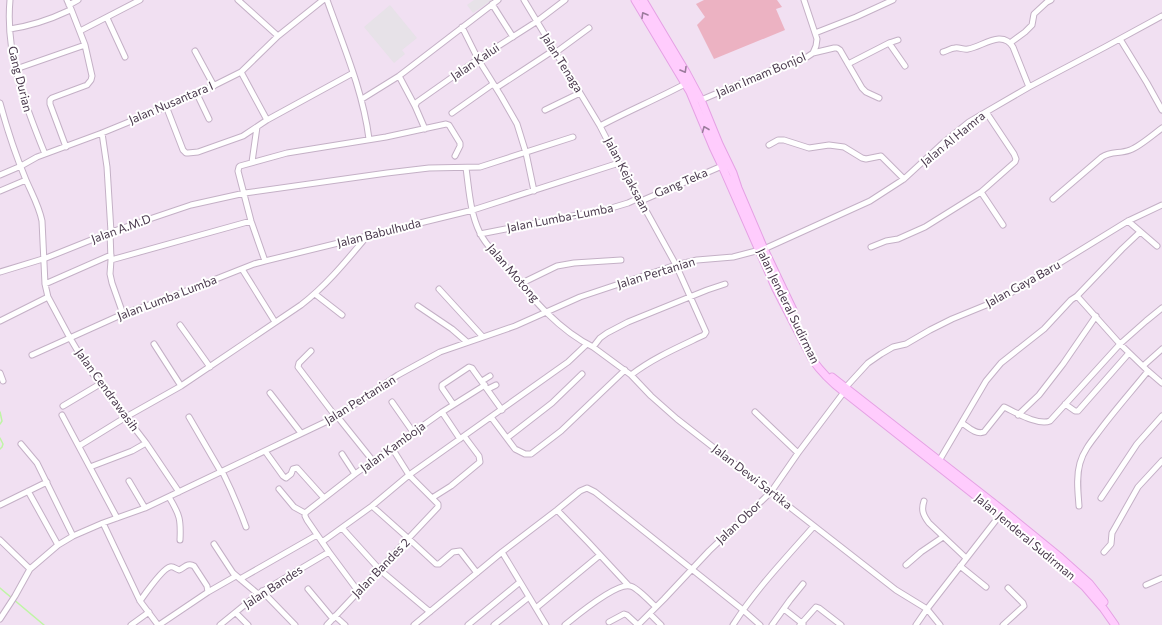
<svg xmlns="http://www.w3.org/2000/svg" width="1162" height="625" viewBox="0 0 1162 625" font-family="Commissioner,sans-serif">
<rect width="100%" height="100%" fill="#f6ebf6"/>
<path fill="#f1e0f2" d="M0 0H1162V625H0Z"/>
<path fill="#ecb2c2" d="M704 0H777L782 7 776 9 785 30 714 59 697 25 705 17 696 4Z"/>
<path fill="#e7e2e8" d="M474 0H492L473 13 467 5Z
M390 5 417 38 402 50 405 54 394 63 364 27Z"/>
<g fill="none" stroke-linecap="round" stroke-linejoin="round">
<path stroke="#bff5a5" stroke-width="1.5" d="M0 412 2 421 0 424
M0 438 3 444 2 447 0 449
M0 588 44 625"/>
<defs>
<path id="street" d="M10 0C5 54 25 105 45 154
M238 0 278 36
M327 0C343 45 363 91 369 139
M524 0 600 126
M492 4 513 37
M69 5 78 0
M107 18 125 57
M462 27 478 59 496 88 501 96 517 124 526 153 534 191
M10 29C30 26 49 20 68 11L71 9 67 0
M80 31 140 0
M815 33 856 17 893 0
M1120 39 1147 83 1162 110
M889 43 905 66
M1010 43 1025 32 1032 25 1034 14 1047 2 1051 0
M195 51 214 86
M943 52C947 51 951 48 955 48 959 47 963 50 968 49 982 47 1002 29 1013 47L1029 87
M555 53 589 28
M813 53 834 48H837L840 50 862 88 866 92 879 98
M848 64 889 43 898 40
M16 69 85 45
M241 72 267 120 353 73
M399 76 415 106
M496 88 554 50
M197 94 209 119
M362 99 399 76 498 0
M701 100 779 67 804 59 813 53 816 46 817 39 804 0
M0 103C7 129 16 156 26 180 32 194 39 206 42 221L45 284 48 297 70 338 86 365 146 443 179 492
M166 106 183 150 186 153H188L198 152 243 136 267 120
M545 110 580 93
M452 113 493 84
M425 129 415 106 417 102 478 59 536 22 565 0
M102 133 107 167 111 232
M769 145 778 140H784L809 148 829 145 844 147 862 158 866 159 881 156 904 179
M66 147 50 104V100L52 98 87 85 91 80 92 76 85 45 71 9
M455 156 460 146V143L449 125 446 124 386 137 287 153 240 166 239 167 238 171 251 221 265 261 473 210 619 163
M252 162 257 127
M466 168C469 189 470 213 480 233 485 244 495 253 502 262 528 293 556 329 593 347L631 375 651 396 677 419 896 590 927 609 940 625
M0 175 21 166 37 157 102 133 197 94 241 72 278 36 323 0
M0 191 26 180
M981 192 1003 225
M1053 199 1102 157C1111 151 1120 154 1130 150 1139 147 1154 134 1162 128
M641 201 722 166
M1128 221 1157 246
M110 232 111 260 110 274 112 283 123 314
M1140 232 1122 249 1077 296 1120 344 1148 371 1162 383
M480 234 608 209 628 203 639 198
M871 247 886 241 898 239 925 227 981 192 1015 162 1016 159 1014 154 986 112
M764 249 870 201 904 179 943 143 969 122 986 112 1029 87 1105 47 1162 16
M111 260 251 221
M242 269 275 322
M0 272 46 258 111 232 191 205 245 193 387 173 429 168 480 167 573 137
M45 284 111 255
M520 284 557 266 574 263 621 260
M439 289 483 337
M315 294 342 315
M418 306 452 329 467 342
M0 321 48 297
M180 325 210 367
M154 344 181 386
M593 347 600 338 607 333 628 322 707 290 725 284
M311 351 299 363 298 367 336 417
M32 355 123 314 168 298 254 264 265 261
M1143 366 1162 349
M0 373 3 381
M631 375C653 358 679 347 704 335L706 332 676 265 639 198 619 163 600 126C628 111 657 99 685 84
M482 381 490 376
M846 387 868 363 881 354 893 347 906 344 930 330 952 319 1001 299 1128 221 1162 205
M488 389 496 385
M270 393 301 433
M392 402 413 432
M453 404 442 388V385L469 367 472 368 474 371 502 410
M1065 404 1075 411H1078L1129 353
M63 406 100 384
M442 412 460 439
M755 412 798 453
M62 415 117 518
M1018 415 1039 395 1063 364 1096 316
M337 416 373 461
M189 417 221 472
M491 417 515 449 525 454H531L561 431 625 370
M962 423C968 427 976 435 984 432L1004 407C1015 412 1038 426 1050 421L1120 344 1146 321 1162 308
M507 438 552 403 582 374
M21 444 37 463 73 536
M79 446 126 417 181 386 301 305C327 285 347 260 368 235
M265 451 283 476 286 478 291 474 293 469 297 468 324 498
M342 454 355 474
M939 461 986 381 1001 363 1044 329 1071 300 1077 296
M90 467 132 451 146 443
M222 471C231 489 239 508 246 527
M129 481 145 508
M279 489 294 507 305 513
M28 491 58 545
M169 497C180 515 181 520 180 540
M432 498 451 486 480 462 479 456 464 436
M1101 498 1137 444 1162 416
M924 501C921 510 923 515 929 523L966 558
M0 505 47 482
M372 506 409 539 436 564H439L453 552 460 551 477 573
M1079 506C1078 492 1076 477 1080 463 1083 452 1090 443 1097 434 1113 412 1131 392 1148 371
M557 510 589 543 628 585
M305 513 355 474 442 412 485 385
M305 513V516L307 520 329 552 358 591
M103 523 140 601 158 625
M342 528 380 570 430 612
M0 540 30 569
M322 542 372 506 409 475 568 362 587 344
M214 544 233 573 258 594
M502 552 546 625
M1104 552 1111 544 1112 533 1138 487 1162 461
M906 565 921 552 943 537
M960 566 986 587
M240 579 317 535
M1146 585 1162 578
M308 589 333 619
M262 591 295 625
M208 592 236 576
M140 601C145 594 163 568 170 567 173 566 176 569 179 570 184 568 188 562 194 566L207 586 208 592 159 625
M536 608 600 555
M784 609 803 624
M236 613 248 625
M650 614 661 625
M335 616 345 625
M0 619 15 596 30 569 58 545 73 536 103 523 145 508 336 417 398 375 440 352 515 326 580 297 676 265 697 260 733 257 760 250
M609 622 624 614 627 615 638 625 664 599 709 551 771 492 798 453 844 392
M131 625 149 612
M220 625 258 594 329 552
M327 625 438 507V504L409 475 392 448
M414 625 502 552 557 510 580 491 587 488 595 492 743 610 760 625
M468 625 520 582
M494 625 529 597
M565 625C576 616 616 583 630 586 637 587 650 602 656 607
M733 625C756 589 786 558 814 526
M772 625 790 600 803 584
M800 625 816 607 819 608 841 625
M916 625 927 609 1000 515
M1003 625 1024 606 1023 603 1008 588"/>
<path id="secondary" d="M635 0 690 92 713 147 722 166 776 289 812 359C821 372 831 382 844 392L1000 515 1045 552 1084 586 1103 608 1115 625
M643 0 686 72 701 100 719 144 733 173 738 188 764 249 793 310
M832 377 1001 509 1061 558 1089 583 1104 602"/>
</defs>
<use href="#street" stroke="#c4b0c6" stroke-width="7"/>
<use href="#secondary" stroke="#e5a1e4" stroke-width="9"/>
<use href="#street" stroke="#fff" stroke-width="5"/>
<use href="#secondary" stroke="#ffccfd" stroke-width="7"/>
</g>
<defs><path id="oneway-chevron" d="M-2-3.5L2.5 0L-2 3.5" fill="none" stroke-width="1.6" stroke-linecap="round" stroke-linejoin="round"/></defs>
<g stroke="#9b7b9c">
<use href="#oneway-chevron" transform="translate(644 15) rotate(-120)"/>
<use href="#oneway-chevron" transform="translate(684 70) rotate(60)"/>
<use href="#oneway-chevron" transform="translate(705 129) rotate(-112)"/>
</g>
<g text-anchor="middle" stroke-width="4" stroke-linejoin="round" paint-order="stroke">
<g font-size="12" fill="#49384c" stroke="#fff">
<text transform="translate(475 62) rotate(-34)" y="4">Jalan Kalui</text>
<text transform="translate(562 63) rotate(58)" y="4">Jalan Tenaga</text>
<text transform="translate(761 75) rotate(-23)" y="4">Jalan Imam Bonjol</text>
<text transform="translate(20 79) rotate(76)" y="4">Gang Durian</text>
<text transform="translate(171 103) rotate(-23)" y="4">Jalan Nusantara I</text>
<text transform="translate(953 139) rotate(-39)" y="4">Jalan Al Hamra</text>
<text transform="translate(627 175) rotate(62)" y="4">Jalan Kejaksaan</text>
<text transform="translate(681 183) rotate(-23)" y="4">Gang Teka</text>
<text transform="translate(560 218) rotate(-11)" y="4">Jalan Lumba-Lumba</text>
<text transform="translate(121 229) rotate(-20)" y="4">Jalan A.M.D</text>
<text transform="translate(379 233) rotate(-14)" y="4">Jalan Babulhuda</text>
<text transform="translate(513 273) rotate(49)" y="4">Jalan Motong</text>
<text transform="translate(656 273) rotate(-17)" y="4">Jalan Pertanian</text>
<text transform="translate(1023 284) rotate(-29)" y="4">Jalan Gaya Baru</text>
<text transform="translate(167 298) rotate(-21)" y="4">Jalan Lumba Lumba</text>
<text transform="translate(788 306) rotate(64)" y="4">Jalan Jenderal Sudirman</text>
<text transform="translate(107 390) rotate(54)" y="4">Jalan Cendrawasih</text>
<text transform="translate(360 400) rotate(-32)" y="4">Jalan Pertanian</text>
<text transform="translate(393 447) rotate(-36)" y="4">Jalan Kamboja</text>
<text transform="translate(752 477) rotate(38)" y="4">Jalan Dewi Sartika</text>
<text transform="translate(739 522) rotate(-43)" y="4">Jalan Obor</text>
<text transform="translate(1025 537) rotate(40)" y="4">Jalan Jenderal Sudirman</text>
<text transform="translate(381 568) rotate(-46)" y="4">Jalan Bandes 2</text>
<text transform="translate(273 587) rotate(-33)" y="4">Jalan Bandes</text>
</g>
</g>
</svg>
